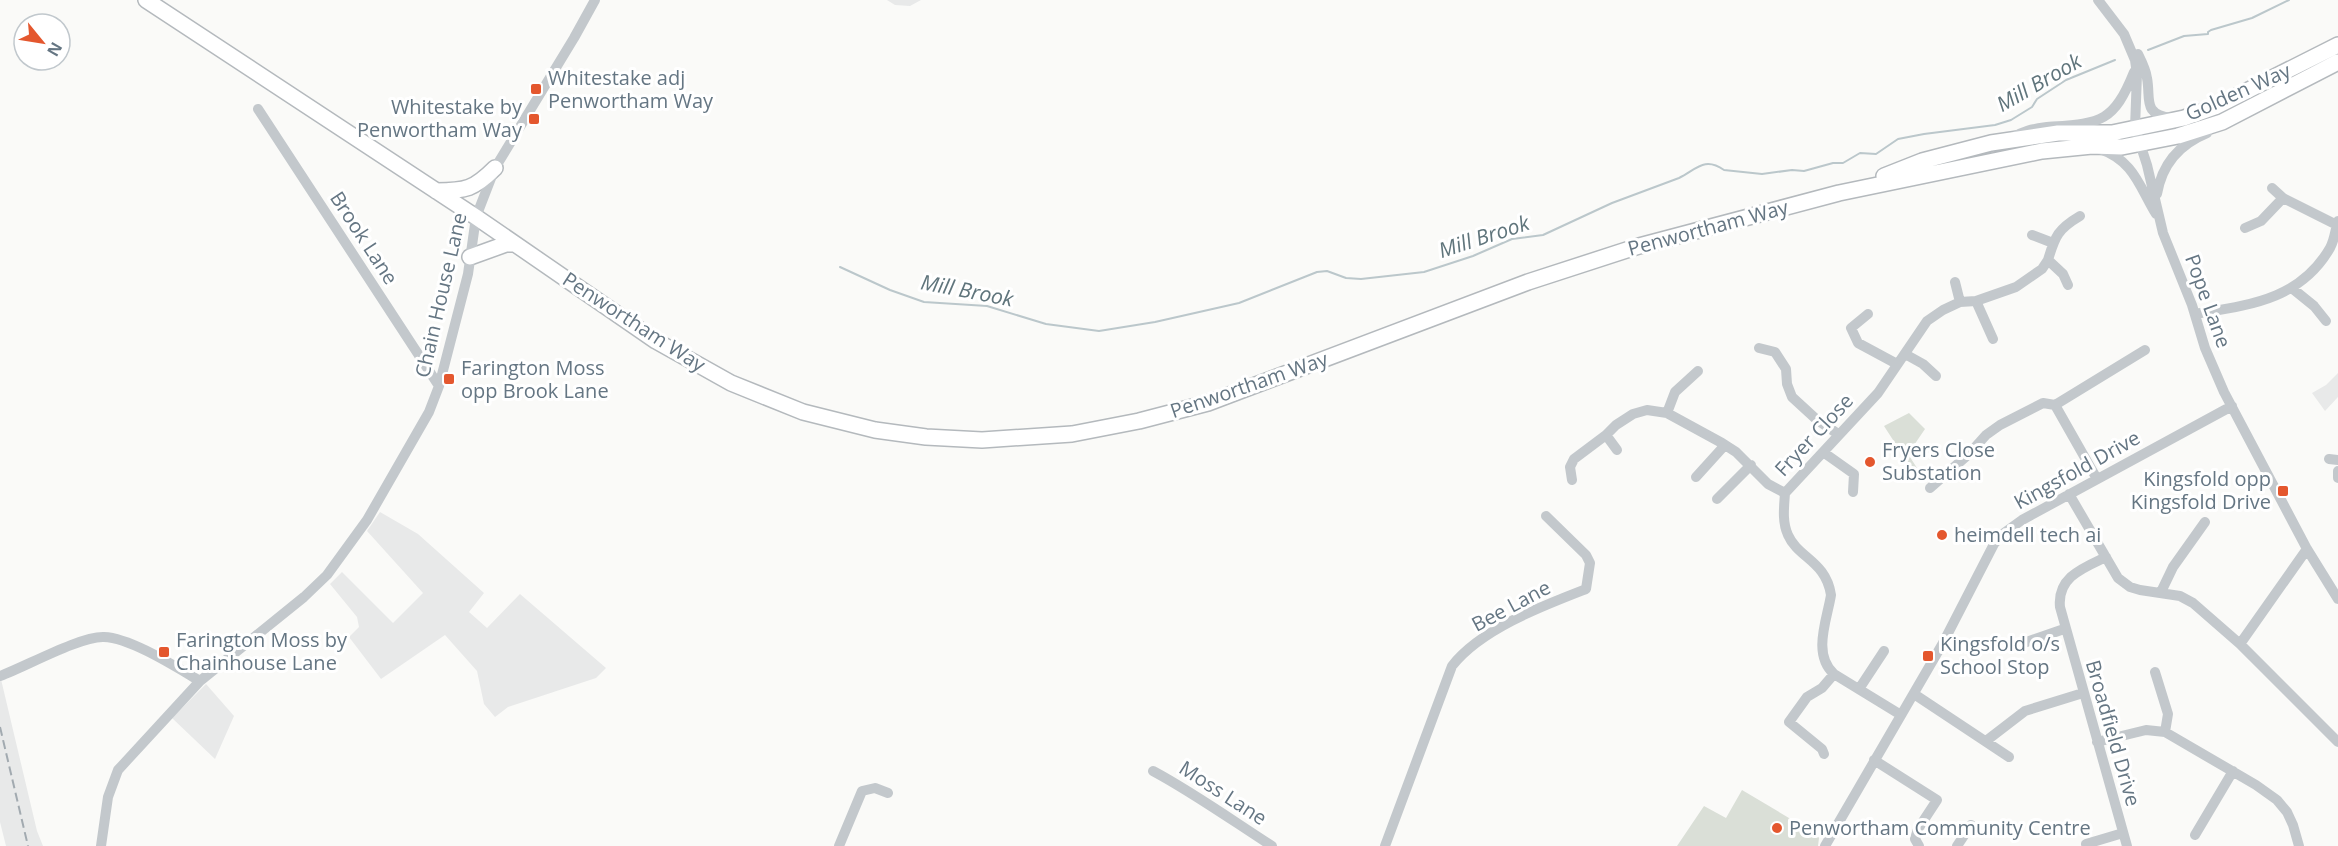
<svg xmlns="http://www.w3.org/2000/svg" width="2338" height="846" viewBox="0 0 2338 846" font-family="'Open Sans',sans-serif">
<rect width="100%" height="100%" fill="#fafaf8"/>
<path fill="#e8e9e9" d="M887 0H921L910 6 895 5Z
M2338 373V397L2325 411 2312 393 2326 385Z
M380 512 418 534 484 593 469 612 487 628 520 594 606 668 596 678 508 707 495 717 484 704 477 671 445 635 381 679 349 637 359 627 357 617 330 584 342 572 393 623 423 593 367 531Z
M0 675 37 831 43 846H6L0 822Z
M206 684 234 716 215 759 172 718Z"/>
<path fill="#dadfd7" d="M1909 413 1925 429 1908 454 1917 468 1913 471 1884 426Z
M1742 790 1816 834 1819 838 1818 846H1677L1704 806 1726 818Z"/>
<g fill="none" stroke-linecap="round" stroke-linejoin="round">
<path stroke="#bbc7cb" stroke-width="2" d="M2148 50 2184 36 2208 34V32L2211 30 2252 18 2289 0
M840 267 890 290 924 302 987 306 1046 324 1099 331 1155 322 1239 303 1317 272 1327 271 1346 278 1361 279 1424 272 1473 256 1512 239 1543 235 1612 203 1679 178C1696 170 1704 156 1724 170L1762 174 1792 170 1804 171 1833 163H1843L1860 153 1876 154 1898 139 1924 134 1995 125 2011 120 2032 107 2037 99 2066 80 2115 60"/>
<defs>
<path id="highway" d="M146 0 476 217 656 341 731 383 803 412 875 430 926 437 982 440 1072 434 1139 421 1208 403 1528 282 1639 246 1839 193 2042 151 2092 146 2122 147 2178 136 2222 122 2338 62
M1884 176 1922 161 1991 143 2058 133H2112L2184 118 2215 107 2338 45
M436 191C466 191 474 189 495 168
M470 257 506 244H515"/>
</defs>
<use href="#highway" stroke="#b4b9bd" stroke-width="18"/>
<path stroke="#c3c8cc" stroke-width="10" d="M2098 0 2124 34 2135 60 2137 74 2135 128 2147 165 2163 233 2192 305 2205 348 2224 392 2307 549 2338 599
M2138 54C2142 62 2146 70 2147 78 2151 99 2142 114 2171 118
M258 109 439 386
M2012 138C2024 130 2033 129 2047 127 2100 123 2113 124 2134 72
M2100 149C2134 161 2139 186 2156 214
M2272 188 2283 198
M2157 194C2162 164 2180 144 2207 133
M2245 228 2261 221 2283 198 2337 225
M2032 235 2053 243
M2048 260C2055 236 2058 229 2080 216
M1955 282 1960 302
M2293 289 2314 306 2326 321
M1976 301 1993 339
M1868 314 1851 328 1858 343 1897 364
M2195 314C2249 305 2300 300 2330 248 2335 239 2335 230 2338 221
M1759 348 1775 352 1786 369 1787 384 1792 397 1816 419 1838 434
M1905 354 1923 364 1936 376
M2055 405 2097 479
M1667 413 1675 392 1698 371
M1606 435 1617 450
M1823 452 1854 474 1853 492
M2329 459 2338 460
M2338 471V478
M1696 477 1725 445
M1572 480 1570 467 1574 459 1606 435 1616 425 1633 414 1647 410 1667 413 1722 443 1736 452 1768 484 1785 493
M1930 488 1969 454 1986 435 2000 425 2043 403 2055 405 2145 350
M2069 494 2118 578 2130 587 2140 590 2180 596 2193 603 2240 644 2338 742
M1717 499 1751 465
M2106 557C2083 568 2057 577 2060 607L2127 846
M2161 592 2173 567 2205 522
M2240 644 2307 549
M2015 646 2064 629
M2155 672 2168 714 2165 732
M0 676C25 667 80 636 104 637 131 638 176 667 200 681
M1859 689 1884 651
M1914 694 2009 757
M1901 715 1834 674C1812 654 1827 620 1831 595 1826 561 1798 558 1788 535 1782 522 1784 507 1785 493L1878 393 1927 321 1943 310 1960 302 1976 301 2016 287 2042 269 2048 260 2063 274 2068 285
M1986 741 2025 711 2083 693
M2097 742 2146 730 2165 732 2256 785 2277 800 2287 812 2293 825 2299 846
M1824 754 1822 749 1789 722 1807 697 1822 688 1834 674
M1874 760 1937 800 1918 829 1915 839 1919 846
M1153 771C1194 793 1233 821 1272 846
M2195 835 2233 771
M2086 844 2123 833
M101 846 108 797 118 770 200 681 304 597 327 575 367 520 429 412 439 386 468 274 476 217 495 168 574 38 595 0
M839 846 862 791 875 788 888 793
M1385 846 1452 666C1481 629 1542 606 1586 589L1590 563 1586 555 1546 516
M1825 846 1943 643 1994 544 2004 533 2022 520 2232 406
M1957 846 1971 825"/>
<use href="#highway" stroke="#fff" stroke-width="15"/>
<path stroke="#a2aab0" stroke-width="2" stroke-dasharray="9 4.5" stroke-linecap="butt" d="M0 727 28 846"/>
</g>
<g fill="#e4572e" stroke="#fff" stroke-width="2">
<rect x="530" y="83" width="12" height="12" rx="3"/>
<rect x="528" y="113" width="12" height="12" rx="3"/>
<rect x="443" y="373" width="12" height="12" rx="3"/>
<circle cx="1870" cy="462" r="6"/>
<rect x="2277" y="485" width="12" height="12" rx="3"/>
<circle cx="1942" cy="535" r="6"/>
<rect x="158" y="646" width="12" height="12" rx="3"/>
<rect x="1922" y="650" width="12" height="12" rx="3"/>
<circle cx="1777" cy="828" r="6"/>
</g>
<g text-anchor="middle" stroke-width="6" stroke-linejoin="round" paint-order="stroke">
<g font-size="20" fill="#657683" stroke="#fff" text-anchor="start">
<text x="548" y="85">Whitestake adj<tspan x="548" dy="23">Penwortham Way</tspan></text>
<text x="522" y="114" text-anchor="end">Whitestake by<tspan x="522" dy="23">Penwortham Way</tspan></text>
<text x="461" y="375">Farington Moss<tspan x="461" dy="23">opp Brook Lane</tspan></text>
<text x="1882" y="457">Fryers Close<tspan x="1882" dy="23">Substation</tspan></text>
<text x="2271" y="486" text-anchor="end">Kingsfold opp<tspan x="2271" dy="23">Kingsfold Drive</tspan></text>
<text x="1954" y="542">heimdell tech ai</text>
<text x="176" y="647">Farington Moss by<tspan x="176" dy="23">Chainhouse Lane</tspan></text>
<text x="1940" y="651">Kingsfold o/s<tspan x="1940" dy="23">School Stop</tspan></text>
<text x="1789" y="835">Penwortham Community Centre</text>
</g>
<g font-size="20" fill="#657683" stroke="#fff">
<text transform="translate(2238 92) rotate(-24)" y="7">Golden Way</text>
<text transform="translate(1708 228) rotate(-15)" y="7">Penwortham Way</text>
<text transform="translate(364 238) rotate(57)" y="7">Brook Lane</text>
<text transform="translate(441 295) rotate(-77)" y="7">Chain House Lane</text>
<text transform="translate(2208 301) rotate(70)" y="7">Pope Lane</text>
<text transform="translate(634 322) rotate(33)" y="7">Penwortham Way</text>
<text transform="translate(1249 385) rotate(-19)" y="7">Penwortham Way</text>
<text transform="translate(1814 435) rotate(-47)" y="7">Fryer Close</text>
<text transform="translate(2077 470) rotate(-29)" y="7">Kingsfold Drive</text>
<text transform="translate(1511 606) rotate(-28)" y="7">Bee Lane</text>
<text transform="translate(2113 733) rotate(74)" y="7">Broadfield Drive</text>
<text transform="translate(1223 793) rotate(33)" y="7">Moss Lane</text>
</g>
<g font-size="21" font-style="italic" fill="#60757c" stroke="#fff">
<text transform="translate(2039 83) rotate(-30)" y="7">Mill Brook</text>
<text transform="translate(1484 237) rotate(-18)" y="7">Mill Brook</text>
<text transform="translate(967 291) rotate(11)" y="7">Mill Brook</text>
</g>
</g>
<g transform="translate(42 42) rotate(120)"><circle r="28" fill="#ffffff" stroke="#c1c8cd" stroke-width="1.5"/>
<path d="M0-4.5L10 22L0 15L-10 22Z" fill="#e4572e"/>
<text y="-9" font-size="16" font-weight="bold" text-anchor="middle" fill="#657683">N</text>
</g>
</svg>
